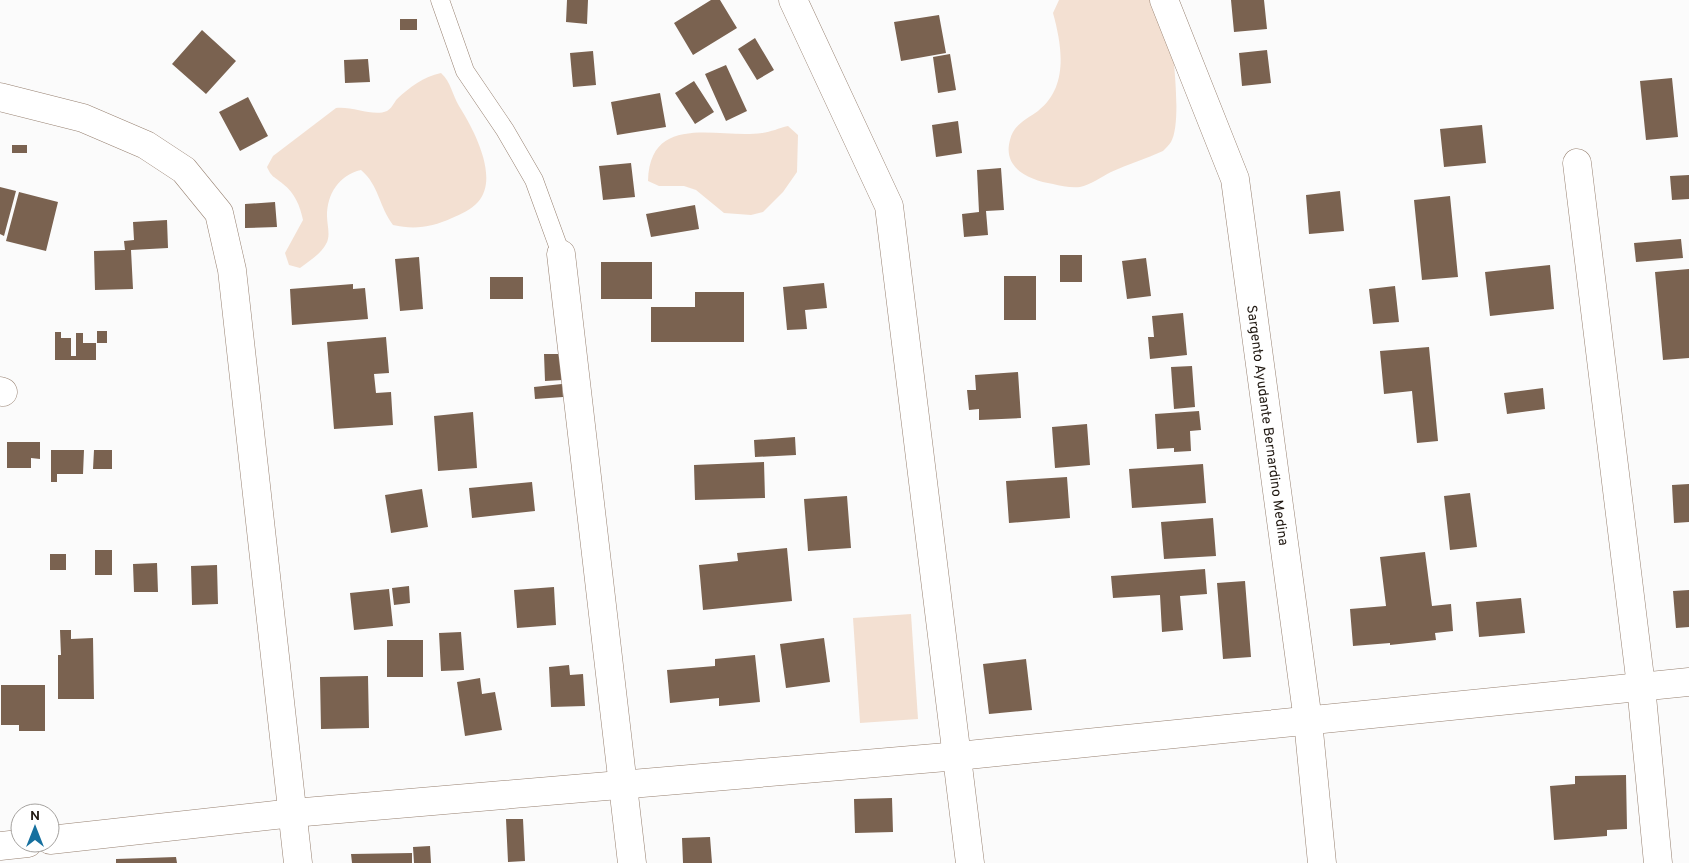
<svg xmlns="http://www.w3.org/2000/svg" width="1689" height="863" viewBox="0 0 1689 863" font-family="Overpass,sans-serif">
<rect width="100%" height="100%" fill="#fbfbfb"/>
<path fill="#f3e0d2" d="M1059 0H1166C1170 27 1184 120 1171 142 1169 145 1166 148 1163 151 1146 159 1128 164 1111 172 1101 177 1090 185 1080 187 1071 188 1061 186 1053 184 1030 180 1002 169 1010 140 1013 125 1027 119 1038 111 1069 87 1062 46 1053 13Z
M441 73C451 82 452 94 459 106 473 128 500 178 478 202 471 210 461 214 452 218 432 227 415 230 393 225 379 207 379 185 361 170 339 175 327 194 327 216 327 225 331 236 326 244 321 254 309 261 300 268L289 265 285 253 303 220C300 206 295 193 283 184 274 176 272 178 267 167L273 156 336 108C353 106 373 117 387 111 391 109 394 103 397 99 410 87 423 77 441 73Z
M788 126 798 135 797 172 783 192 763 212 751 215 724 213 696 190 684 186H659L648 181C650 112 718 139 762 133 771 132 779 128 788 126Z
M911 614 918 719 860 723 853 618Z"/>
<path fill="#7a6250" d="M567 0H588L587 24 566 22Z
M711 0H720L737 28 693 55 674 23Z
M1231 0H1264L1267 29 1234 32Z
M939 15 946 53 901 61 894 22Z
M400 19H417V30H400Z
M202 30 236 61 206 94 172 64Z
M755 38 774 70 757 80 738 49Z
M1267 50 1271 83 1242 86 1239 53Z
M593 51 596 85 573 87 570 53Z
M950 54 956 90 938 93 933 57Z
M368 59 370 82 345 83 344 60Z
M726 65 747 111 726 121 705 74Z
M1672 78 1678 137 1646 140 1640 81Z
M694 81 714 112 695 124 675 93Z
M660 93 666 127 617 135 611 102Z
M248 97 268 136 240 151 219 112Z
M958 121 962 153 936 157 932 125Z
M1482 125 1486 163 1444 167 1440 129Z
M12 145H27V153H12Z
M631 163 635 197 603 200 599 166Z
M1001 168 1004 210 986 211 988 235 964 237 962 214 979 212 977 170Z
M1689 175V199L1672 200 1670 176Z
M0 187 16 191 4 236 0 234Z
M1340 191 1344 231 1309 234 1306 195Z
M19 192 58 202 46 251 6 241Z
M1450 196 1458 277 1422 280 1414 200Z
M275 202 277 227 245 228V204Z
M695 205 699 229 651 237 646 214Z
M167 220 168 248 131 250 133 289 95 290 94 251 125 250 124 241 134 240 133 222Z
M1681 239 1683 258 1636 262 1634 243Z
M1060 255H1082V282H1060Z
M419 257 423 309 400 311 395 259Z
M1146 258 1151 296 1127 299 1122 261Z
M601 262H652V299H601Z
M1550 265 1554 309 1490 316 1485 272Z
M1689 269V358L1663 360 1655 272Z
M1004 276H1036V320H1004Z
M490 277H523V299H490Z
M824 283 827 308 805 310 807 329 787 330 783 287Z
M353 284V289L365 288 368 319 292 325 290 289Z
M1395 286 1399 322 1373 324 1369 289Z
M695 292H744V342H651V307H695Z
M1183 313 1187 355 1150 359 1148 337H1154L1152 316Z
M97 331H107V343H97Z
M55 332H61V338H71V356H76V333H83V343H96V360H55Z
M386 337 389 373 374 374 376 393 391 392 393 425 334 429 327 342Z
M1429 347 1438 441 1417 443 1412 391 1384 394 1380 351Z
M544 354H562L563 380 545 381Z
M1192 366 1195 407 1174 409 1171 367Z
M1018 372 1021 418 979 420V409L969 410 967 390H976L975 375Z
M562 384 563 397 535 399 534 387Z
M1543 388 1545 409 1507 414 1504 393Z
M1199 411 1201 430 1190 431 1191 451 1174 452V448L1157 449 1155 414Z
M473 412 477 468 438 471 434 416Z
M1087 424 1090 465 1055 468 1052 427Z
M795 437 796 455 755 457 754 440Z
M7 442H40V459L31 458V468H7Z
M51 450H84L83 474H57V482H51Z
M94 450H112V469H93Z
M764 462 765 498 695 500 694 465Z
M1203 464 1206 503 1132 508 1129 469Z
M1067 477 1070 518 1009 523 1006 481Z
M532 482 535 511 472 518 469 488Z
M1689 484V522L1674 523 1672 485Z
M422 489 428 527 391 533 385 495Z
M1470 493 1477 547 1450 550 1444 496Z
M847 496 851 548 808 551 804 499Z
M1213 518 1216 556 1164 559 1161 522Z
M787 548 792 601 703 610 699 565 738 561 737 553Z
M95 550H112V575H95Z
M1425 552 1432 606 1451 604 1453 631 1435 633 1436 640 1390 645V643L1353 646 1350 609 1386 606 1380 557Z
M50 554H66V570H50Z
M157 563 158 592H134L133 564Z
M217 565 218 604 192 605 191 566Z
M1205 569 1207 594 1180 596 1183 630 1162 632 1160 595 1113 598 1111 576Z
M1245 581 1251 657 1223 659 1217 583Z
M409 586 410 603 394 605 392 588Z
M554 587 556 625 517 628 514 590Z
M389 589 393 626 354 630 350 593Z
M1689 590V627L1676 628 1673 591Z
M1521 598 1525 633 1479 637 1476 602Z
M60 630H71V639L93 638 94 699H58V655H61Z
M461 632 464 670 441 671 439 633Z
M824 638 830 682 786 688 780 644Z
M387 640H423V677H387Z
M755 655 760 702 719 706V698L670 703 667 670 715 666V659Z
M1026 659 1032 710 989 714 983 664Z
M569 665 570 675 583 674 585 706 551 707 549 667Z
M368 676 369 728 321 729 320 677Z
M480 678 482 694 495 692 502 730 465 736 457 682Z
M1 685H45V731H19V725H1Z
M1626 775 1627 829 1607 830V836L1554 840 1550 786 1575 784V776Z
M892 798 893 832 855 833 854 799Z
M506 819H523L525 861 508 862Z
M710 837 712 863H683L682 838Z
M430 846 431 863H414L413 847Z
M412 853V863H352L351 854Z
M176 857 177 863H116V859Z"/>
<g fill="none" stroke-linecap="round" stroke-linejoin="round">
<defs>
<path id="lane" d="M440 0 465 71 505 130 534 180 561 254"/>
<g id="street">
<path d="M793 0 889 206 970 863"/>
<path id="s1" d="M1164 0 1235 179 1308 721 1322 863"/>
<path d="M0 97 83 118 146 145 184 170 219 213 232 270 298 863"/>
<path d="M1577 163 1641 686 1658 863"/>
<path d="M561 254 632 863"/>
<path d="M0 391 3 392"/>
<path d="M50 840 293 813 958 756 1689 682"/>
<path d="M0 846 28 843"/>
</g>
</defs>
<use href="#lane" stroke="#978171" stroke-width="19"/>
<use href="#street" stroke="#978171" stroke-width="29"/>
<use href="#lane" stroke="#fff" stroke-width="18"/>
<use href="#street" stroke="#fff" stroke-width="28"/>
</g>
<g text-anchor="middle" stroke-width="4" stroke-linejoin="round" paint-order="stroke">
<g font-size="14" fill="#201811" stroke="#fff">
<text dy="5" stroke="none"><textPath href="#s1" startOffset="441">Sargento Ayudante Bernardino Medina</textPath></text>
</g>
</g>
<g transform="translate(35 828)"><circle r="24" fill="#ffffff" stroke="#a6a3a0"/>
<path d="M0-4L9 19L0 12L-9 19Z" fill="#16709f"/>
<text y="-8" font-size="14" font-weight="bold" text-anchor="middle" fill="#201811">N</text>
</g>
</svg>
